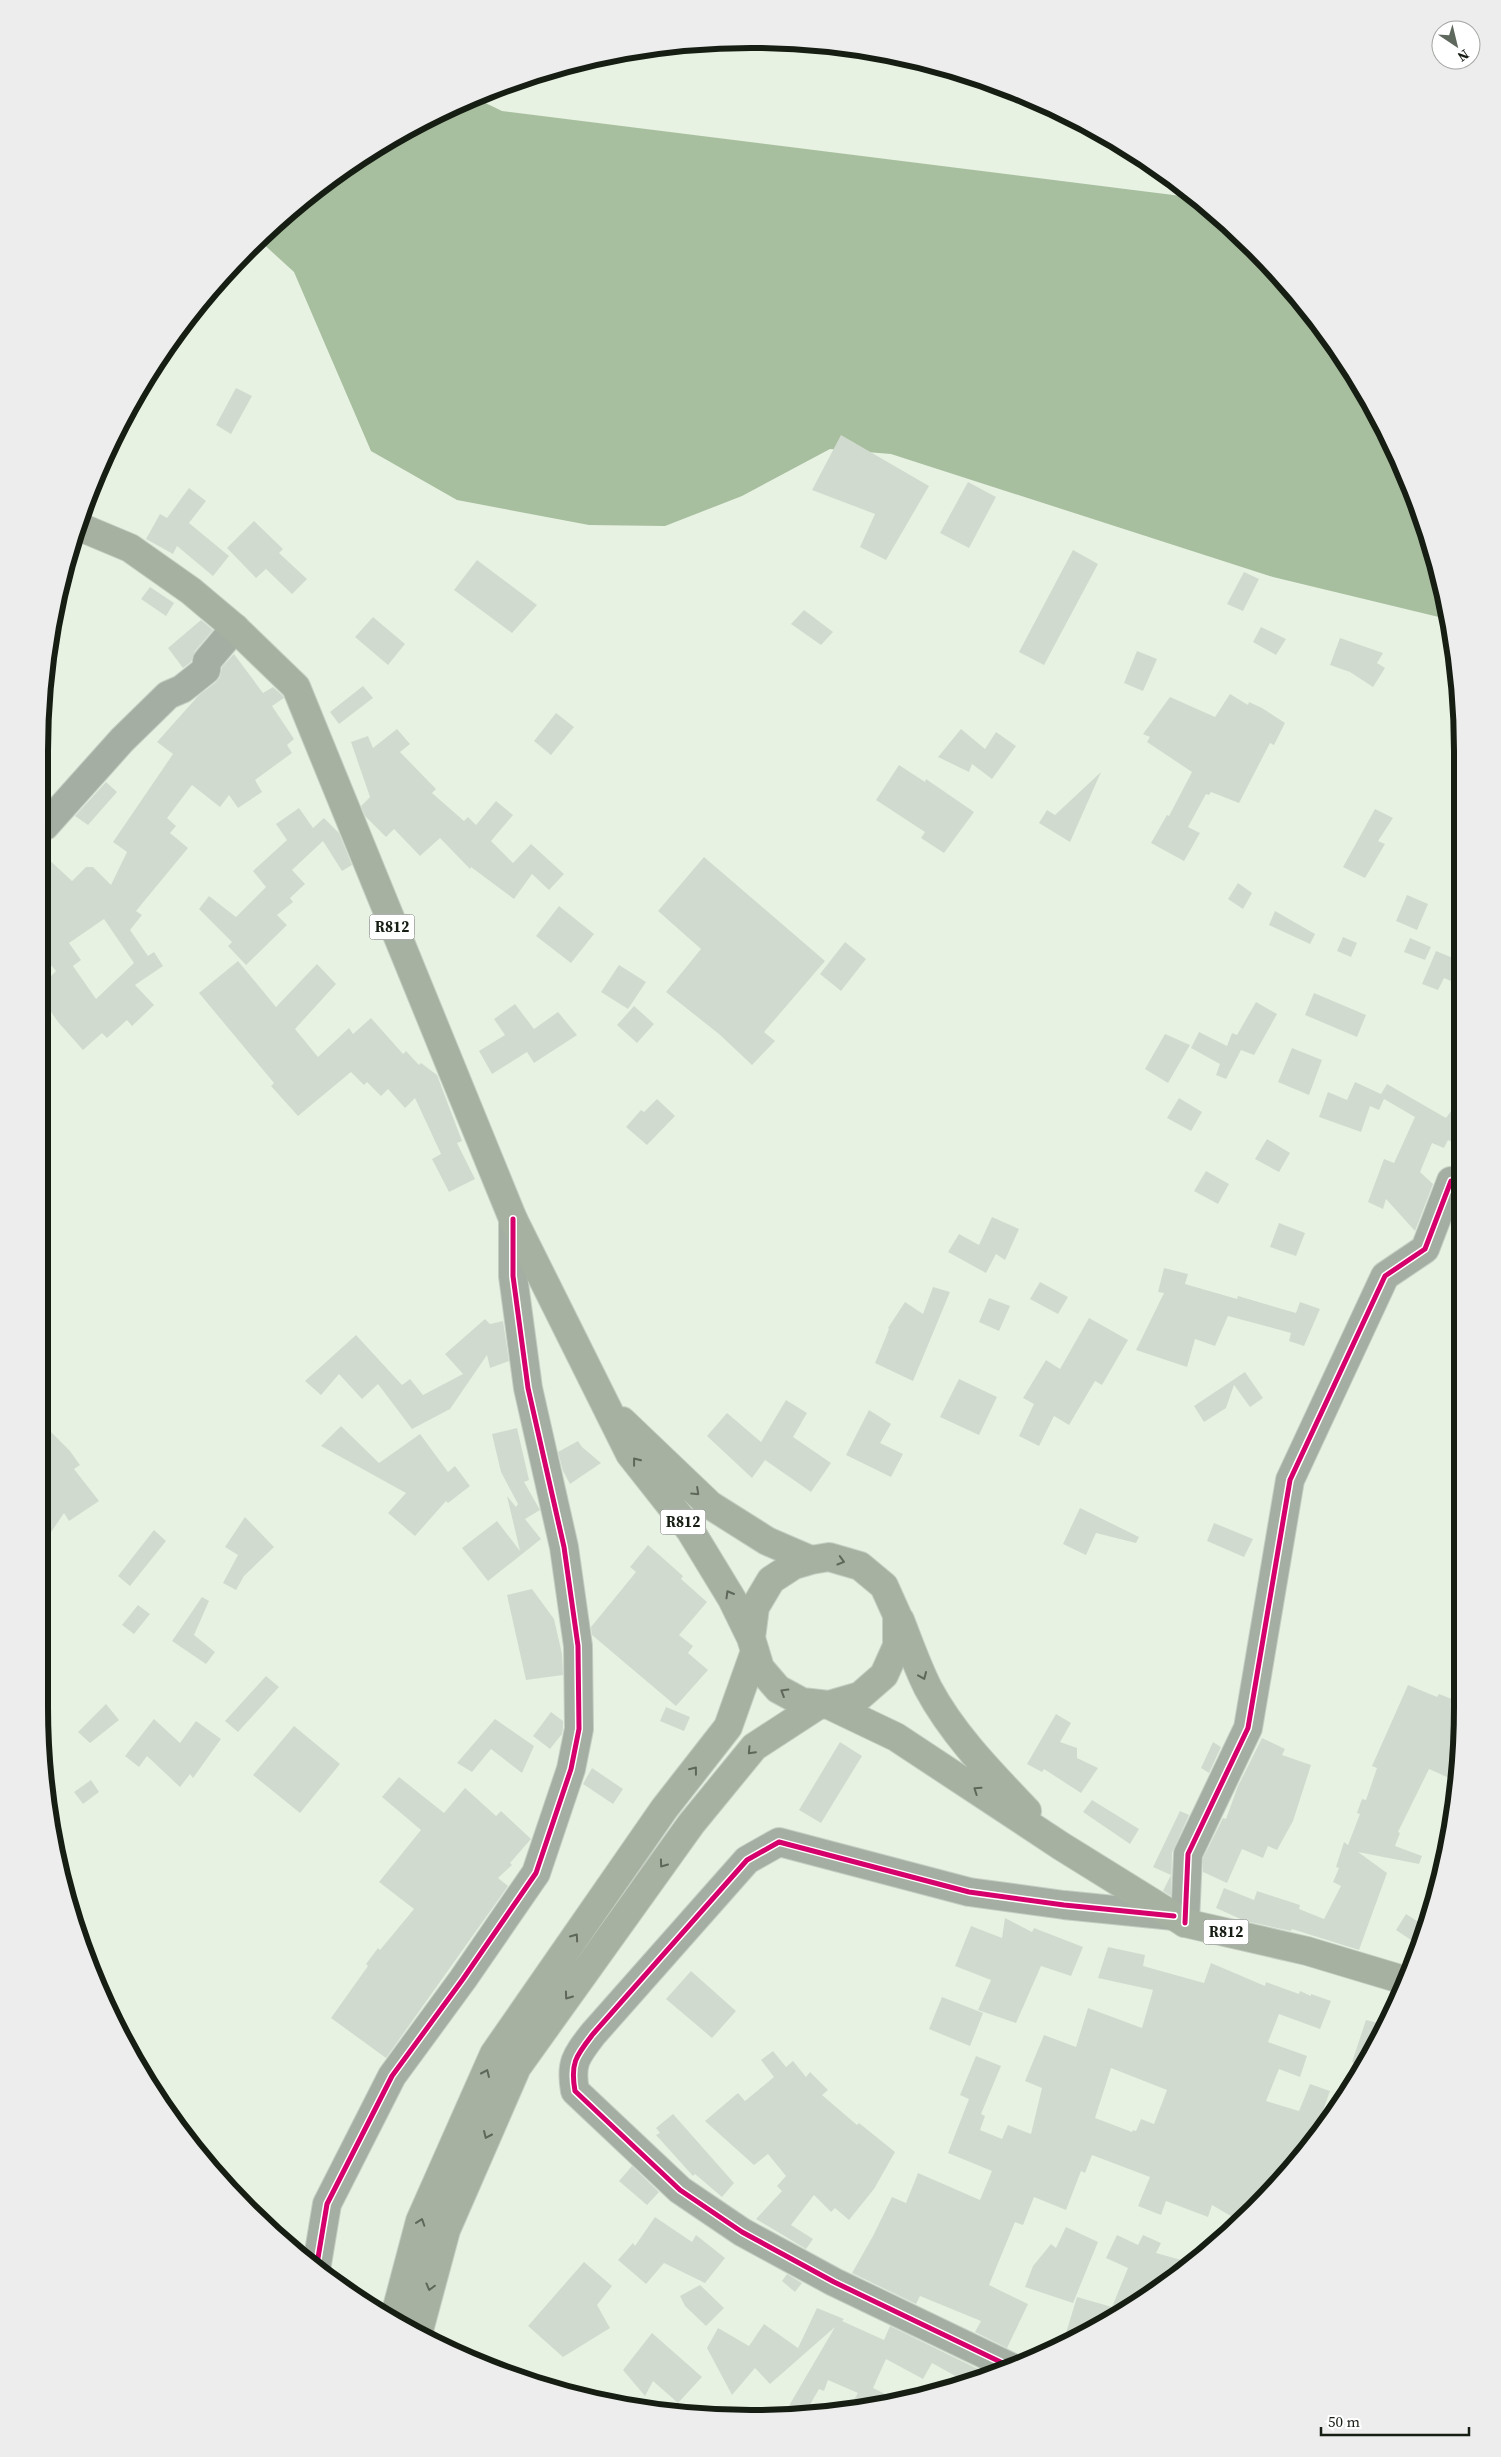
<svg xmlns="http://www.w3.org/2000/svg" width="1501" height="2457" viewBox="0 0 1501 2457" font-family="'Source Serif 4',serif">
<rect width="100%" height="100%" fill="#e7f2e3"/>
<path fill="#a8bf9f" d="M475 98 502 111 1197 198 1285 281 1367 395 1438 566 1447 619 1273 577 891 454 830 449 742 496 665 526 589 525 457 500 371 451 294 272 259 240 281 216 394 134Z"/>
<path fill="#d1dace" fill-rule="evenodd" d="M236 388 252 396 231 434 216 425Z
M841 435 929 486 886 560 860 547 875 514 812 490Z
M968 482 996 497 969 548 940 533Z
M189 488 206 501 189 523 229 556 213 576 177 546 173 554 146 539 160 514 167 518Z
M254 521 283 549 279 553 307 579 292 594 266 569 256 578 227 548Z
M1073 550 1098 564 1044 665 1019 652Z
M477 560 537 605 512 633 454 590Z
M1244 572 1259 579 1243 611 1227 604Z
M150 587 174 603 166 616 141 599Z
M804 610 833 632 821 645 791 624Z
M373 617 405 644 388 665 355 637Z
M201 620 213 630 195 651 191 662 183 668 168 648Z
M1261 627 1286 639 1276 655 1253 642Z
M1340 638 1383 653 1377 663 1385 668 1373 687 1350 672 1330 665Z
M1137 651 1157 659 1143 691 1124 683Z
M234 654 263 693 273 687 283 696 284 698 272 706 294 739 287 745 292 753 255 780 262 792 238 808 229 795 220 807 192 785 167 818 176 826 170 833 188 848 136 911 142 915 130 930 148 956 154 952 163 966 135 985 154 1005 132 1026 127 1020 107 1038 102 1033 83 1050 58 1022 45 1003V982L56 971 45 958V856L72 881 86 867H93L111 885 127 852 113 842 173 754 157 742 199 695 216 682 220 677 222 667ZM104 919 134 963 96 999 73 966 81 960 69 943Z
M363 686 373 698 339 724 330 712Z
M1230 694 1248 705 1249 702 1262 708 1285 723 1274 745 1270 743 1239 803 1211 792 1209 795 1206 794 1188 827 1200 833 1184 861 1151 843 1167 815 1169 816 1192 772 1147 742 1150 737 1143 734 1170 697 1215 717Z
M556 713 574 727 551 755 534 741Z
M397 729 410 744 400 752 436 789 432 793 464 821 468 817 476 825 496 801 513 815 491 841 513 863 531 844 564 874 549 890 532 874 514 899 471 867 470 869 440 838 420 856 394 829 386 837 365 816 361 806 370 797 351 742 368 736 373 748Z
M961 729 985 749 996 732 1016 746 992 779 972 764 969 772 938 757Z
M899 765 925 782 926 779 974 812 944 853 921 838 925 832 876 800Z
M1101 772 1070 842 1039 823 1047 810 1055 815Z
M106 782 117 792 88 825 75 816Z
M299 808 313 828 324 818 339 833 352 865 342 871 323 841 292 870 305 884 290 898 293 902 277 915 287 925 246 965 228 946 232 942 199 909 209 896 236 917 266 887 253 871 287 840 276 824Z
M1375 809 1393 818 1378 841 1385 844 1365 878 1343 867Z
M704 857 825 961 764 1032 775 1041 752 1065 719 1034 666 992 701 949 658 911Z
M1238 883 1252 893 1243 909 1228 899Z
M1407 895 1428 904 1417 930 1396 921Z
M559 906 594 934 571 963 536 936Z
M1275 911 1315 934 1310 944 1269 925Z
M1343 937 1357 943 1351 957 1337 951Z
M1410 938 1431 947 1425 960 1404 952Z
M845 942 866 959 841 991 820 974Z
M1436 951 1460 961V985L1444 978 1438 990 1422 984Z
M238 961 276 1007 317 964 336 984 295 1029 318 1057 349 1028 353 1034 371 1018 403 1054 406 1051 419 1065 421 1063 437 1075 462 1141 457 1143 475 1179 449 1192 432 1159 441 1154 415 1098 405 1108 388 1089 381 1096 367 1082 364 1085 351 1072 298 1116 271 1086 274 1083 199 993Z
M619 965 646 982 628 1009 601 992Z
M1314 993 1366 1015 1357 1037 1305 1015Z
M1256 1002 1277 1014 1254 1055 1241 1050 1226 1079 1216 1075 1220 1064 1191 1048 1199 1032 1227 1046 1232 1033 1237 1035Z
M515 1004 534 1029 558 1012 577 1035 534 1063 527 1052 492 1074 479 1051 505 1035 494 1019Z
M634 1006 654 1024 637 1043 617 1025Z
M1165 1034 1190 1045 1168 1083 1145 1069Z
M1292 1048 1322 1060 1309 1095 1278 1082Z
M1355 1082 1381 1094 1387 1084 1446 1118 1459 1100V1145L1448 1140 1444 1148 1432 1143 1420 1172 1433 1184 1415 1231 1386 1199 1383 1209 1368 1202 1384 1159 1394 1163 1415 1117 1384 1099 1379 1110 1370 1106 1361 1132 1319 1117 1328 1092 1347 1100Z
M1179 1098 1202 1112 1191 1131 1167 1118Z
M657 1099 675 1116 647 1145 626 1127 641 1110 644 1112Z
M1267 1139 1290 1153 1279 1172 1255 1159Z
M1206 1171 1229 1184 1218 1204 1194 1191Z
M992 1217 1019 1229 1005 1260 996 1254 986 1273 948 1252 959 1234 979 1245Z
M1279 1223 1305 1233 1296 1256 1270 1247Z
M1164 1268 1188 1274 1185 1284 1237 1299 1238 1296 1296 1313 1300 1302 1320 1309 1304 1346 1289 1341 1291 1333 1228 1316 1215 1346 1195 1339 1187 1367 1136 1350 1164 1293 1158 1292Z
M1040 1282 1068 1297 1058 1314 1030 1299Z
M933 1287 950 1292 913 1381 875 1363 889 1329 888 1328 905 1302 923 1314Z
M989 1298 1010 1306 999 1331 979 1322Z
M1089 1318 1128 1340 1102 1385 1095 1381 1069 1425 1054 1416 1039 1446 1019 1436 1034 1404 1023 1398 1046 1360 1060 1369Z
M485 1319 490 1324 503 1321 509 1361 490 1368 487 1355 450 1409 412 1429 378 1384 362 1399 339 1374 321 1395 305 1381 356 1335 402 1385 410 1379 423 1395 463 1374 445 1354Z
M1245 1372 1263 1398 1250 1407 1234 1385 1226 1408 1204 1422 1194 1406Z
M959 1379 997 1397 979 1435 940 1417Z
M786 1400 807 1413 793 1437 831 1463 811 1492 765 1460 752 1478 707 1436 727 1413 761 1442Z
M869 1410 891 1424 880 1443 903 1454 891 1477 846 1455Z
M45 1426 70 1451 80 1465 74 1469 99 1501 69 1521 64 1513 45 1541Z
M341 1426 379 1463 420 1434 448 1472 455 1466 470 1486 448 1503 446 1501 415 1536 388 1513 406 1493 321 1446Z
M517 1428 529 1480 524 1482 540 1510 525 1519 541 1539 488 1581 462 1548 497 1521 520 1551 507 1496 516 1507 518 1504 501 1472 492 1434Z
M578 1441 582 1447 601 1463 570 1484 563 1471 558 1452Z
M1080 1508 1139 1537 1136 1543 1096 1533 1086 1555 1063 1544Z
M245 1517 274 1547 244 1576 236 1590 223 1583 238 1555 225 1547Z
M1214 1523 1253 1539 1244 1557 1207 1541Z
M154 1530 166 1541 130 1586 118 1576Z
M648 1545 683 1576 681 1579 707 1602 679 1635 693 1646 688 1653 708 1670 676 1706 592 1635 591 1627 636 1572 630 1567Z
M532 1589 554 1619 562 1654 563 1675 526 1680 507 1595Z
M202 1597 209 1601 194 1635 215 1652 206 1664 172 1641Z
M138 1605 150 1614 134 1634 122 1625Z
M266 1676 279 1687 238 1732 225 1721Z
M1408 1685 1437 1697 1439 1694 1457 1701 1456 1781 1429 1769 1398 1832 1400 1833 1395 1846 1422 1856 1419 1864 1358 1852 1387 1873 1359 1950 1292 1929 1291 1931 1245 1921 1216 1908 1224 1888 1254 1900 1257 1891 1300 1905 1299 1909 1324 1919 1341 1886 1333 1882 1339 1868 1336 1867 1344 1842 1348 1845 1360 1814 1357 1813 1362 1799 1366 1800 1377 1768 1372 1766Z
M106 1704 119 1720 90 1743 78 1732Z
M666 1707 690 1717 684 1731 660 1721Z
M551 1712 563 1721V1728L562 1734 550 1749 533 1736Z
M1056 1714 1071 1723 1060 1742 1077 1748V1758L1098 1768 1081 1793 1044 1769 1042 1772 1027 1764Z
M154 1719 180 1743 196 1721 221 1739 193 1778 190 1774 180 1787 147 1756 139 1767 125 1756Z
M495 1719 534 1746 522 1773 491 1749 472 1772 457 1763Z
M294 1726 340 1764 300 1813 253 1775Z
M1262 1738 1285 1749 1282 1755 1311 1765 1293 1821 1277 1850 1268 1846 1263 1858 1242 1849 1227 1883 1203 1872V1858L1223 1818 1226 1819 1238 1786Z
M840 1742 862 1756 821 1823 799 1810Z
M1213 1742 1221 1747 1209 1773 1201 1768Z
M592 1768 623 1789 613 1804 583 1784Z
M399 1777 444 1813 465 1788 496 1816 501 1811 531 1839 510 1863 512 1865 498 1878 508 1886 386 2058 331 2018 368 1966 366 1964 378 1948 380 1950 414 1909 379 1882 421 1830 382 1797Z
M91 1780 99 1792 83 1804 74 1792Z
M1092 1800 1139 1829 1130 1844 1083 1812Z
M1180 1811 1189 1815 1172 1853 1171 1896 1163 1891 1171 1875 1153 1867Z
M1406 1914 1423 1925 1414 1942 1396 1930Z
M1005 1918 1032 1932 1034 1928 1083 1947 1071 1976 1041 1966 1016 2023 978 2010 991 1980 955 1966 971 1926 1002 1938Z
M1108 1947 1145 1955 1143 1966 1204 1983 1211 1963 1265 1986 1266 1982 1299 1994 1300 1991 1311 1996V1994L1331 2001 1320 2029 1279 2014 1268 2042 1307 2056 1300 2077 1279 2069 1266 2101 1299 2111 1310 2084 1330 2091 1316 2130 1320 2132 1315 2140 1236 2219 1212 2205 1208 2217 1166 2201 1161 2215 1138 2206 1150 2177 1092 2155 1085 2173 1081 2171 1066 2210 1034 2197 1023 2225 1015 2222 989 2285 1028 2304 1007 2348 975 2332 981 2321 920 2296 916 2304 852 2273 873 2236 892 2197 906 2203 918 2173 980 2200 992 2171 948 2153 969 2099 960 2095 976 2056 1001 2066 981 2114 985 2116 980 2130 1002 2139 1008 2125 1031 2134 1042 2088 1025 2081 1044 2035 1076 2047 1088 2008 1142 2028 1153 1990 1098 1978ZM1111 2068 1167 2090 1154 2124 1141 2119 1136 2131 1133 2130 1132 2132 1095 2118Z
M691 1971 736 2011 712 2038 666 1999Z
M942 1997 983 2013 970 2046 929 2029Z
M1366 2020 1382 2024 1358 2065 1352 2062Z
M773 2051 786 2067 793 2061 806 2077 810 2072 828 2090 822 2095 857 2125 859 2123 895 2152 874 2189 849 2220 835 2208 831 2212 814 2195 791 2225 813 2239 806 2249 756 2219 782 2191 777 2186 786 2176 768 2154 754 2165 705 2121 738 2093 745 2101 774 2077 761 2060Z
M673 2114 734 2183 722 2197 695 2174 693 2176 656 2135 660 2133 656 2128Z
M632 2166 659 2192 647 2205 619 2181Z
M655 2217 692 2242 696 2235 725 2258 705 2283 664 2263 646 2284 618 2260 633 2243 635 2246Z
M1066 2227 1098 2242 1073 2303 1025 2287 1033 2266 1051 2244 1056 2248Z
M1117 2235 1138 2245 1143 2235 1161 2243 1156 2253 1192 2263 1184 2271 1062 2346 1077 2297 1112 2307 1128 2268 1106 2258Z
M584 2262 612 2286 597 2305 610 2328 563 2357 528 2326Z
M787 2274 802 2283 795 2292 782 2281Z
M700 2285 724 2308 706 2326 685 2306 680 2296Z
M817 2308 844 2319 842 2321 884 2340 890 2326 982 2371 976 2381 968 2383 932 2363 923 2379 886 2359 873 2388 897 2400 868 2407 854 2400 858 2393 828 2380 824 2391 819 2389 804 2415 783 2416 835 2327 770 2384 755 2368 732 2395 707 2348 718 2328 749 2346 764 2324 798 2348Z
M652 2333 702 2377 678 2403 653 2381 645 2396 623 2370Z"/>
<g fill="none" stroke-linecap="round" stroke-linejoin="round">
<defs>
<path id="minor" d="M45 826 122 740 168 695 182 689 206 670 207 661 235 628
M1185 1923 1188 1854 1248 1728 1290 1480 1385 1276 1425 1249 1451 1181
M316 2270 327 2204 392 2076 463 1979 536 1873 571 1769 579 1729 578 1646 564 1547 528 1388 513 1276V1219
M1011 2367 834 2282 742 2232 680 2190 575 2091C570 2063 576 2056 593 2034L747 1860 779 1842 969 1892 1064 1905 1174 1916"/>
<path id="major" d="M80 527 130 548 191 591 235 628 296 687 513 1219 630 1454 690 1530 732 1599 751 1638
M622 1421 710 1505 767 1541 811 1560
M900 1620C909 1643 917 1666 928 1688 953 1735 991 1773 1027 1811
M829 1705 860 1696 884 1675 897 1646V1615L884 1586 860 1566 829 1557 811 1560 794 1565 771 1580 755 1607 751 1638 760 1668 778 1689 802 1702 829 1705 896 1737 1061 1846 1185 1923 1307 1951 1407 1981
M394 2319 420 2221 494 2054 664 1809 728 1727 755 1651
M418 2334 446 2230 517 2067 691 1824 754 1747 820 1704"/>
</defs>
<use href="#minor" stroke="#c6cec3" stroke-width="30"/>
<use href="#major" stroke="#c6cec3" stroke-width="30"/>
<use href="#minor" stroke="#a5aea2" stroke-width="28"/>
<use href="#major" stroke="#a6b1a1" stroke-width="28"/>
<defs>
<path id="cycleway" d="M1185 1923 1188 1854 1248 1728 1290 1480 1385 1276 1425 1249 1451 1181
M316 2270 327 2204 392 2076 463 1979 536 1873 571 1769 579 1729 578 1646 564 1547 528 1388 513 1276V1219
M1011 2367 834 2282 742 2232 680 2190 575 2091C570 2063 576 2056 593 2034L747 1860 779 1842 969 1892 1064 1905 1174 1916"/>
</defs>
<use href="#cycleway" stroke="#fff" stroke-width="8"/>
<use href="#cycleway" stroke="#d6006c" stroke-width="5"/>
</g>
<defs><path id="oneway-chevron" d="M-2-3.5L2.5 0L-2 3.5" fill="none" stroke-width="1.6" stroke-linecap="round" stroke-linejoin="round" transform="scale(1.25)"/></defs>
<g stroke="#5e675a">
<use href="#oneway-chevron" transform="translate(636 1461) rotate(-128)"/>
<use href="#oneway-chevron" transform="translate(696 1492) rotate(43)"/>
<use href="#oneway-chevron" transform="translate(841 1561) rotate(16)"/>
<use href="#oneway-chevron" transform="translate(729 1594) rotate(-120)"/>
<use href="#oneway-chevron" transform="translate(923 1676) rotate(67)"/>
<use href="#oneway-chevron" transform="translate(784 1692) rotate(-149)"/>
<use href="#oneway-chevron" transform="translate(751 1751) rotate(133)"/>
<use href="#oneway-chevron" transform="translate(694 1770) rotate(-52)"/>
<use href="#oneway-chevron" transform="translate(977 1790) rotate(-146)"/>
<use href="#oneway-chevron" transform="translate(663 1864) rotate(126)"/>
<use href="#oneway-chevron" transform="translate(575 1937) rotate(-55)"/>
<use href="#oneway-chevron" transform="translate(568 1996) rotate(126)"/>
<use href="#oneway-chevron" transform="translate(486 2073) rotate(-66)"/>
<use href="#oneway-chevron" transform="translate(487 2135) rotate(114)"/>
<use href="#oneway-chevron" transform="translate(421 2222) rotate(-71)"/>
<use href="#oneway-chevron" transform="translate(430 2287) rotate(105)"/>
</g>
<g text-anchor="middle" stroke-width="5" stroke-linejoin="round" paint-order="stroke">
<g fill="#fff" stroke="#5c615a" stroke-width="1">
<rect x="369.5" y="914.5" width="45" height="25" rx="4"/>
<rect x="660.5" y="1509.5" width="45" height="25" rx="4"/>
<rect x="1203.5" y="1919.5" width="45" height="25" rx="4"/>
</g>
<g font-size="15" font-weight="bold" fill="#161d13">
<text x="392" y="932">R812</text>
<text x="683" y="1527">R812</text>
<text x="1226" y="1937">R812</text>
</g>
</g>
<path d="M0 0H1501V2457H0ZM751 48H751A703 703 0 0 1 1454 751V1707A703 703 0 0 1 751 2410H751A703 703 0 0 1 48 1707V751A703 703 0 0 1 751 48Z" fill="#ecedec" fill-rule="evenodd"/>
<path fill="none" stroke="#161d13" stroke-width="6" d="M751 48H751A703 703 0 0 1 1454 751V1707A703 703 0 0 1 751 2410H751A703 703 0 0 1 48 1707V751A703 703 0 0 1 751 48Z"/>
<g transform="translate(1456 45) rotate(145)"><circle r="24" fill="#ffffff" stroke="#a2a5a1"/>
<path d="M0-4L9 19L0 12L-9 19Z" fill="#5f685c"/>
<text y="-8" font-size="14" font-weight="bold" text-anchor="middle" fill="#161d13">N</text>
</g>
<path d="M1321 2427v8h148v-8" fill="none" stroke="#161d13" stroke-width="2.5"/>
<text x="1328" y="2427" font-size="15" fill="#161d13" stroke="#ffffff" stroke-width="4" paint-order="stroke">50 m</text>
</svg>
